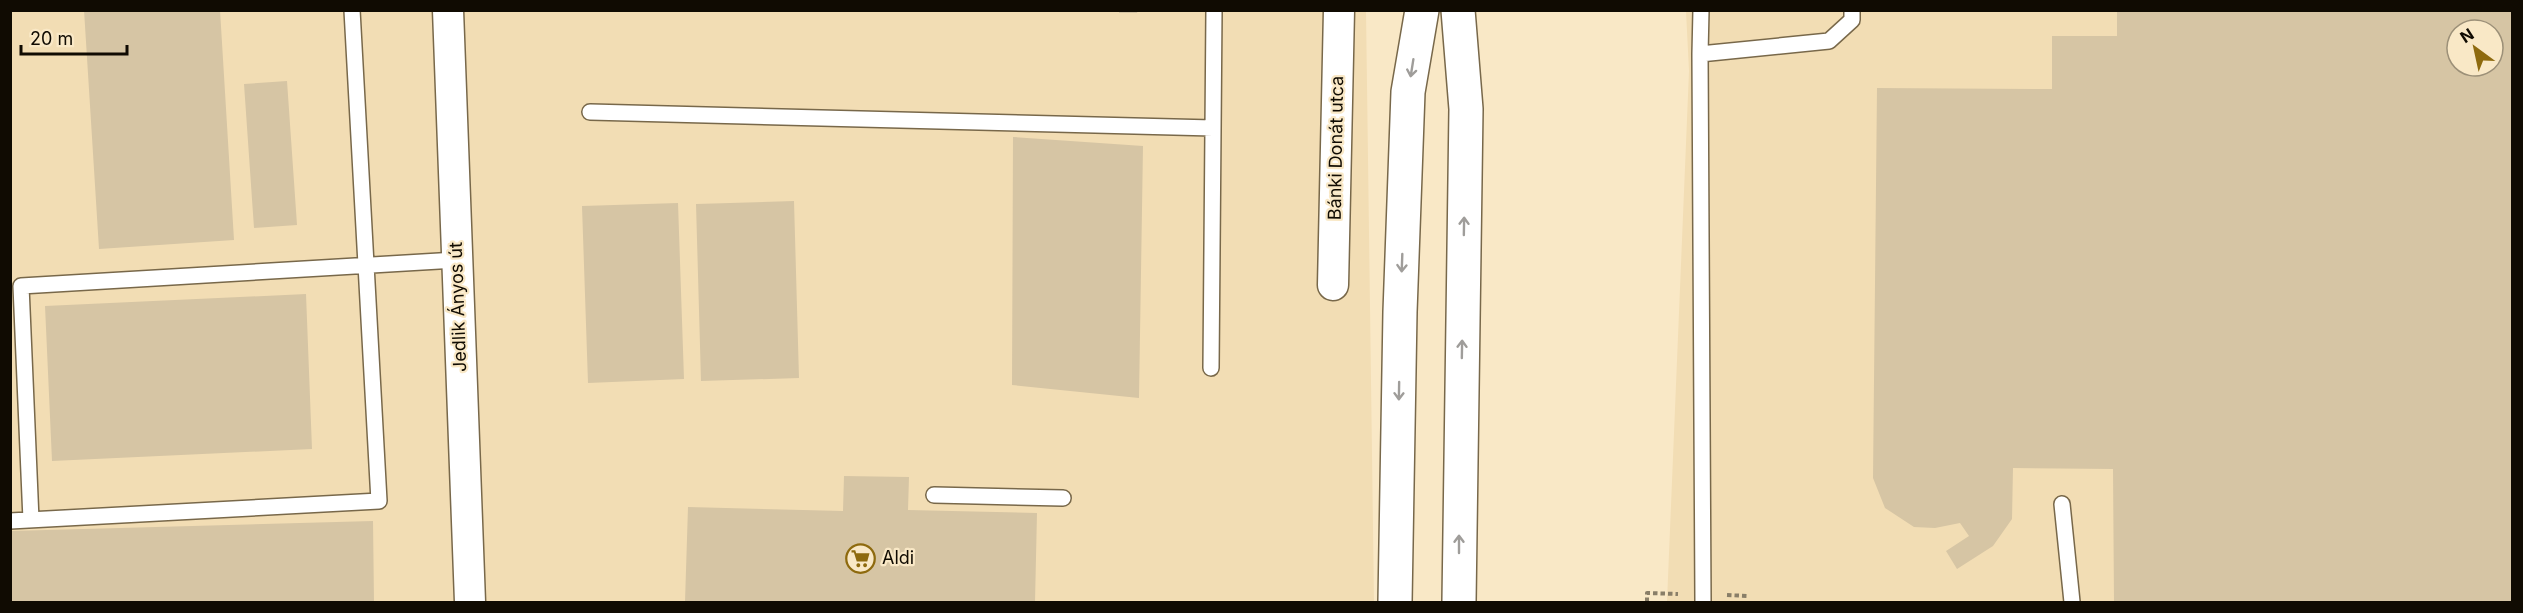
<svg xmlns="http://www.w3.org/2000/svg" width="2523" height="613" viewBox="0 0 2523 613" font-family="Inter,sans-serif">
<rect width="100%" height="100%" fill="#f9e8c6"/>
<path fill="#f2ddb4" fill-rule="evenodd" d="M10 11H1366L1374 602H11Z
M1686 11H2512V602H1667L1689 71ZM2457 30H2493V66H2457Z"/>
<path fill="#d6c5a4" fill-rule="evenodd" d="M84 10H220L234 240 99 249Z
M1119 10H1138L1137 13H1119Z
M2117 10H2512V602H2114L2113 469 2013 468 2012 519 1993 546 1957 569 1946 551 1969 536 1960 523 1935 528 1914 527 1885 508 1873 478 1877 88 2052 89V36H2117ZM2457 30H2493V66H2457Z
M287 81 297 225 254 228 244 84Z
M1013 137 1143 146 1139 398 1012 385Z
M794 201 799 378 701 381 696 204Z
M678 203 684 379 588 383 582 206Z
M306 294 312 449 52 461 45 306Z
M844 476 909 477 908 510 1037 513 1035 602H685L688 507 843 511Z
M373 521 374 602H10V531Z"/>
<g fill="none" stroke-linecap="round" stroke-linejoin="round">
<defs>
<path id="lane" d="M1701 10 1700 54 1829 41 1852 20V10
M1700 54 1703 602
M590 112 1213 128
M1211 368 1214 10
M934 495 1063 498
M2062 504 2072 602
M31 520 21 286 456 260
M10 521 379 501 352 10"/>
<path id="street" d="M448 10 470 602
M1333 285 1339 10"/>
<path id="primary" d="M1458 10 1466 109 1459 602
M1395 602 1400 312 1408 92 1422 10"/>
</defs>
<use href="#lane" stroke="#78684a" stroke-width="18"/>
<use href="#street" stroke="#78684a" stroke-width="33"/>
<use href="#primary" stroke="#78684a" stroke-width="36"/>
<path stroke="#897e68" stroke-width="4" stroke-dasharray="4.5 3" stroke-linecap="butt" d="M1727 595 1747 596
M1647 602V593L1678 594"/>
<use href="#lane" stroke="#fff" stroke-width="15"/>
<use href="#street" stroke="#fff" stroke-width="30"/>
<use href="#primary" stroke="#fff" stroke-width="33"/>
</g>
<defs><path id="oneway-shaft" d="M-6 0H5M1.5-3L5.5 0L1.5 3" fill="none" stroke-width="1.6" stroke-linecap="round" stroke-linejoin="round" transform="scale(1.5)"/></defs>
<g stroke="#9f9d9a">
<use href="#oneway-shaft" transform="translate(1412 68) rotate(99)"/>
<use href="#oneway-shaft" transform="translate(1464 226) rotate(-89)"/>
<use href="#oneway-shaft" transform="translate(1402 263) rotate(92)"/>
<use href="#oneway-shaft" transform="translate(1462 349) rotate(-89)"/>
<use href="#oneway-shaft" transform="translate(1399 391) rotate(91)"/>
<use href="#oneway-shaft" transform="translate(1459 544) rotate(-90)"/>
</g>
<defs>
<symbol id="supermarket-ring" viewBox="-11 -11 22 22"><circle r="9.5" fill="#f9e8c6" stroke="#8e6a0e" stroke-width="1.5"/><path d="M-6-5.5h2.5l.6 2H6L4.5 2H-2.5L-4.4-4H-6ZM-1.5 3.2a1.3 1.3 0 1 0 .1 0ZM3 3.2a1.3 1.3 0 1 0 .1 0Z" fill="#8e6a0e"/></symbol>
</defs>
<g fill-rule="evenodd">
<use href="#supermarket-ring" x="844" y="542" width="33" height="33"/>
</g>
<g text-anchor="middle" stroke-width="4.5" stroke-linejoin="round" paint-order="stroke">
<g font-size="18" fill="#100b02" stroke="#f9e8c6">
<text transform="translate(1336 148) rotate(-89)" y="6">Bánki Donát utca</text>
<text transform="translate(458 307) rotate(-92)" y="6">Jedlik Ányos út</text>
</g>
<g font-size="18" fill="#100b02" stroke="#f9e8c6" text-anchor="start">
<text x="882" y="564">Aldi</text>
</g>
</g>
<rect width="2523" height="613" fill="none" stroke="#100b02" stroke-width="24"/>
<g transform="translate(2475 48) rotate(327)"><circle r="28" fill="#f9e8c6" stroke="#9c9078" stroke-width="1.5"/>
<path d="M0-4.5L10 22L0 15L-10 22Z" fill="#8e6a0e"/>
<text y="-9" font-size="16" font-weight="bold" text-anchor="middle" fill="#100b02">N</text>
</g>
<path d="M21 45v9h106v-9" fill="none" stroke="#100b02" stroke-width="3"/>
<text x="30" y="45" font-size="18" fill="#100b02" stroke="#f9e8c6" stroke-width="4.5" paint-order="stroke">20 m</text>
</svg>
